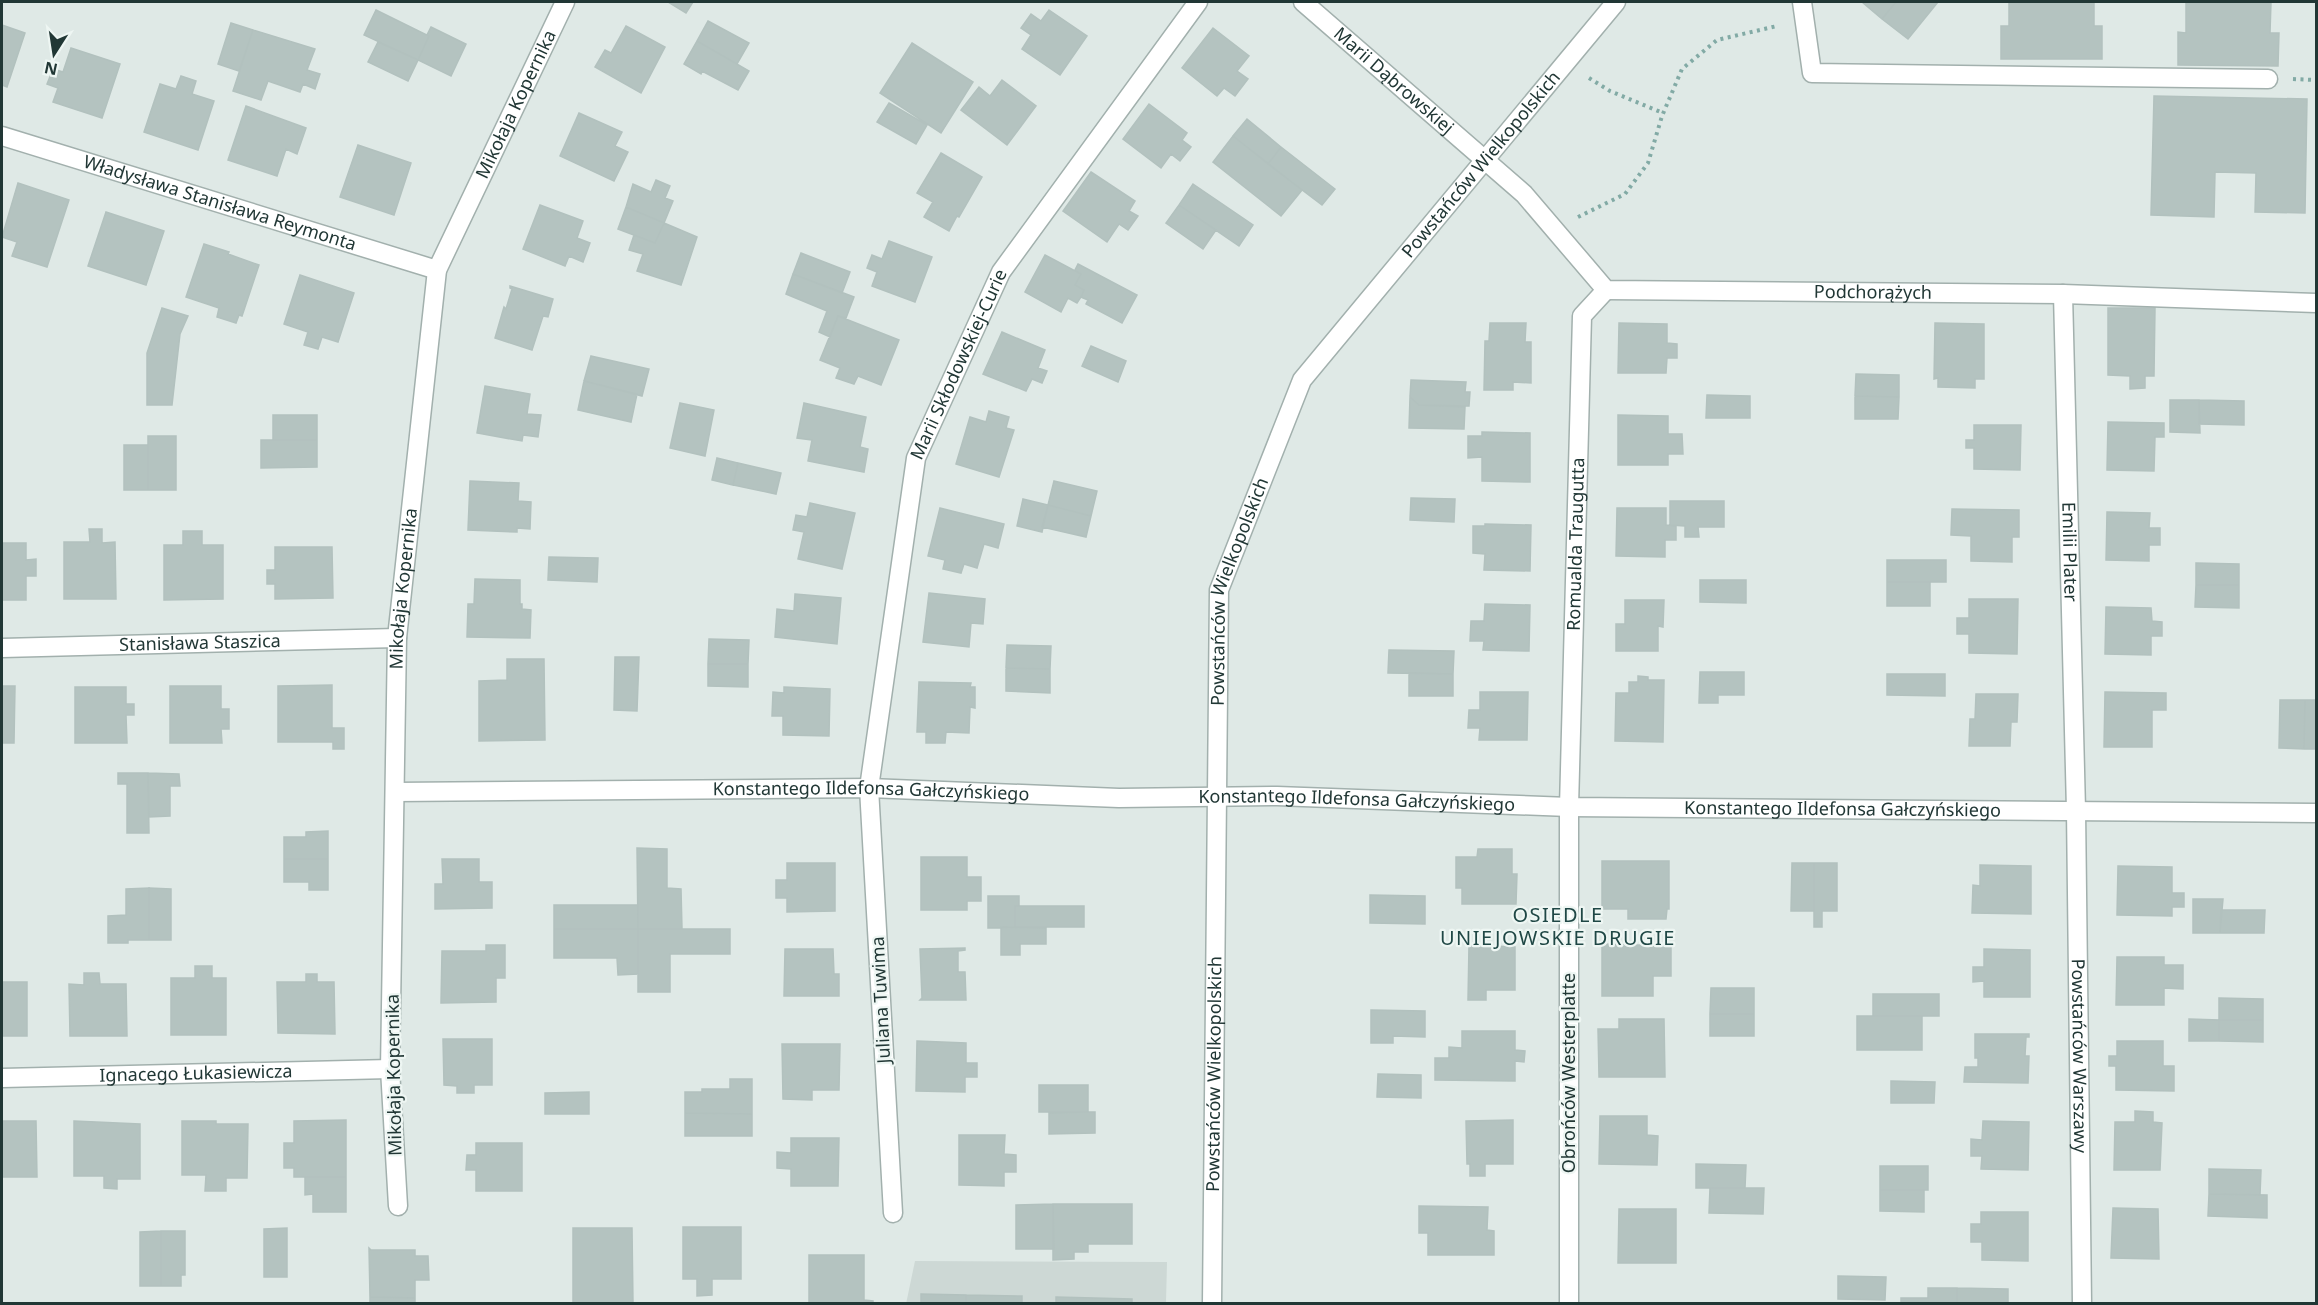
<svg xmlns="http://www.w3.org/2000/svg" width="2318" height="1305" viewBox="0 0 2318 1305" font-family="'Noto Sans',sans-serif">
<rect width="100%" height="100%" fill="#dfe9e6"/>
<path fill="#cdd8d5" d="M915 1261 1167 1262 1166 1303 906 1304Z"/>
<path fill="#b4c3c0" stroke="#b2c1be" stroke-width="1.5" d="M668 2H693L686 13Z
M1862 2H1896L1882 19Z
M1896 2H1938L1908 39 1882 19Z
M2009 2H2094V26H2102V59H2001V26H2009Z
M2186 2H2271L2270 33H2279L2278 66 2178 65V32L2186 33Z
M376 10 429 36 418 60 364 35Z
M1049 10 1087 36 1060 75 1022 49 1031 35 1021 28 1031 14 1041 21Z
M708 21 749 43 737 64 697 41Z
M231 23 253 30 239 71 218 64Z
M2 25 25 33 7 87 2 85Z
M626 26 665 47 641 93 595 67 605 50 611 53Z
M431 27 466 44 451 76 418 60 429 36 427 35Z
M1213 28 1249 56 1237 71 1248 79 1235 96 1224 88 1217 96 1182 68Z
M253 30 315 49 307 70 320 74 315 89 303 84 300 92 268 81 261 100 233 91Z
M697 41 749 71 738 90 702 71 701 74 684 64Z
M378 42 418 60 408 81 368 62Z
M912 43 973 82 941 133 880 93Z
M71 48 120 64 102 118 53 102 58 88 47 84 53 69 63 72Z
M181 76 196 81 192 94 214 101 198 150 144 132 160 84 176 89Z
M1002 80 1036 106 1007 145 961 110 979 87 990 96Z
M2154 96 2307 99 2305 213 2255 212 2256 173 2215 172 2214 217 2151 215Z
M889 103 927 125 916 144 877 122Z
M1149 104 1187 133 1182 140 1191 147 1180 161 1171 154 1161 168 1123 139Z
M246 106 306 128 297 154 286 149 277 176 228 160Z
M579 113 622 132 615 146 628 152 614 181 560 156Z
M1247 119 1281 147 1268 164 1233 136Z
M1233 136 1302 190 1281 216 1213 162Z
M358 145 411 163 394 215 340 197Z
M1281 147 1335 189 1322 205 1268 164Z
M941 153 982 177 959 217 957 216 949 231 924 217 933 202 917 193Z
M1091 172 1135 201 1129 211 1138 216 1128 230 1119 224 1107 242 1063 211Z
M656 180 670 186 665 198 673 201 664 223 626 207 633 184 651 192Z
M18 183 69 200 47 267 12 256 17 242 2 237Z
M1193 184 1253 225 1239 246 1179 205Z
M540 205 583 221 577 238 590 243 583 262 569 256 565 266 523 249Z
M1179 205 1216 230 1203 249 1166 223Z
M626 207 664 223 655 243 618 229Z
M106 212 164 231 146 285 88 266Z
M664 223 697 237 681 285 637 271 643 254 629 250 634 235 655 243Z
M889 241 932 257 915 302 872 286 877 272 867 268 872 255 882 259Z
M204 244 229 252 228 254 259 265 242 316 239 315 236 323 217 317 219 308 186 297Z
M801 253 850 272 842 293 793 274Z
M1045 255 1081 274 1075 285 1084 290 1081 297 1077 303 1068 298 1061 312 1025 292Z
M1078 264 1137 295 1122 323 1086 304 1088 300 1081 297 1084 290 1075 285 1081 274 1075 270Z
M793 274 854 297 846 318 838 316 830 337 819 332 827 311 786 294Z
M300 275 354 293 338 342 322 337 318 349 304 345 308 332 284 324Z
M510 286 553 299 548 317 543 316 532 350 495 338 504 307 506 309 512 289 510 288Z
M162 308 188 316 180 334 172 405H147V353Z
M2108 308H2155L2154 376H2145V388L2130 389V376L2108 375Z
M838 316 899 340 881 385 858 376 854 384 836 378 840 368 820 360Z
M1490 323H1526L1525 342H1531V383L1513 382V390H1484L1485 341H1489Z
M1619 323 1667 324V343L1677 344V358H1667L1666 373H1618Z
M1935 323 1984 324V379H1975V388L1938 387V378L1934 379Z
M1002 332 1045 350 1038 368 1047 371 1042 383 1032 379 1026 391 983 374Z
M1091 346 1126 361 1118 382 1082 366Z
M591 356 649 369 642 396 584 381Z
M1856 374 1899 375V397L1855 396Z
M1411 380 1466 382 1465 392H1470L1469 406 1419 405 1410 397Z
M584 381 637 394 631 422 578 410Z
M485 386 530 394 527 414 541 415 538 437 523 435 522 441 477 433Z
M1707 395 1750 396V418H1706Z
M1855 396 1899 397 1898 419H1855Z
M1410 397 1419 405 1465 407 1464 429 1409 428Z
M2170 400H2199L2200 433 2170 432Z
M2199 400 2244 401V425L2199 424Z
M680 403 714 410 705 456 670 448Z
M804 403 866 417 860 447 868 449 864 472 808 461 812 440 797 438Z
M989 411 1009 417 1006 428 1014 430 999 477 956 464 970 417 986 422Z
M273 415H317V440H273Z
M1618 415 1668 416V434H1682L1683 454H1668V465H1618Z
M2108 422 2164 423V437H2155L2154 471 2107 470Z
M1974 425H2021L2020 470 1974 469V448H1966V440H1974Z
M1482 432 1530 433V482L1482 481V457L1468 458V436H1482Z
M148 436H176V490H148Z
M261 440H317V467L261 468Z
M124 445H148V490H124Z
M717 458 738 463 733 485 712 480Z
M738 463 781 473 776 494 733 485Z
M470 481 519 483 518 501 531 502 530 529 517 528V532L468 530Z
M1054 481 1097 491 1091 516 1048 505Z
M1411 498 1455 499 1454 522 1410 520Z
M1023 499 1048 505 1042 532 1017 526Z
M1670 501H1724V527H1698L1699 537H1685V526L1670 525Z
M810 503 855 513 842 569 798 559 804 532 793 530 796 515 807 517Z
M1048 505 1091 516 1086 537 1042 527Z
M940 508 1004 524 998 548 984 544 977 568 964 564 961 573 943 569 945 560 928 556Z
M1617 508H1666V525L1676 526V540H1665V557L1616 556Z
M1952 509 2019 510V537H2012V562L1971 561V536L1951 535Z
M2107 512 2150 513 2149 528H2160V545H2149V561L2106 560Z
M1485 524 1531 525 1530 571 1484 570 1485 554 1473 553V526H1485Z
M89 529H102V543L115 542 116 599H64V542H90Z
M183 531H202V545H223V599L164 600V545H183Z
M2 543H26V560L36 559V576H26V600H2Z
M275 547H332L333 598 275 599V584H267V570H275Z
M549 557 598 558 597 582 548 580Z
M1887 560H1946V582H1887Z
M2196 563 2239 564V585H2196Z
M475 579 520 580V604H522V609L531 610 530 638 467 637 468 604H474Z
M1700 580H1746V603L1700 602Z
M1887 582H1930V606H1887Z
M2196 585H2239V608L2195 607Z
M929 593 985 599 983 624 971 623 969 647 923 642Z
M795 594 841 598 837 644 775 637 777 609 794 611Z
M1969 599H2018L2017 654 1969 653V634H1957V618H1969Z
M1625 600H1664L1663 627 1658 626V651H1616V624H1625Z
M1485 604 1530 605 1529 651 1483 650 1484 641H1470L1471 621H1484Z
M2106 607 2151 608 2152 621 2162 622V636H2151V655L2105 654Z
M709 639 749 640 748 664H708Z
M1007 645 1051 646 1050 669 1006 668Z
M1389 650 1454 651 1453 674 1388 673Z
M615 657H639L637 711 614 710Z
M507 659H544L545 740 479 741V681L507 680Z
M708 664H748V687L708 686Z
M1006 668 1050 669V693L1006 691Z
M1700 672H1744V695H1718V703H1699Z
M1409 673 1453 674V696H1409Z
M1887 674H1945V696L1887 695Z
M1638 676 1648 677V680H1664L1663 742 1615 741 1616 693H1629V682H1638Z
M919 682 971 683 970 687H975V708L970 707 969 733 946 732 945 743H926V732H917Z
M332 685V728H344V749H333V742H278V686Z
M2 686H15L14 743H2Z
M170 686H221V709H229V729H221L222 743H170Z
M75 687H126V704H134V715H126L127 743H75Z
M784 687 830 689 829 736 783 735V716H772L773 692 784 693Z
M1480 692H1528L1527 740H1479L1480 728H1468L1469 710H1480Z
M2105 692 2166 693V710H2152V747H2104Z
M1976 694H2018L2017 722H2011L2010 746H1969L1970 719H1975Z
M2280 700H2305L2304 749 2279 748Z
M2305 700H2316V749H2304Z
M118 773H148L149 833H127V784H118Z
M148 773 179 774 180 786H170V816L149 817Z
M328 831V859H284V837H306V832Z
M637 848 667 849V888L681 889 682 929H638Z
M1478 849H1512V874H1517L1516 904H1462V888H1456V857H1477Z
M921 857H967V877H981V901H967V910H921Z
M284 859H328V890H309V882H284Z
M442 859H479V882H492V908L435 909V884H443Z
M1602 861H1669V909H1667L1666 919H1628V909H1602Z
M787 863H835V911L787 912V898H776V880H787Z
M1792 863H1814V911H1791Z
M1814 863H1837V911H1822V927H1814Z
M1980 865 2031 866V914L1972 913 1973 885 1980 886Z
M2118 866 2172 867V893H2184V907H2172V916L2117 915Z
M149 888 171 889V940H149Z
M149 888V940H128V943H108V916L126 915V889Z
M1370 895 1425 896V924L1370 923Z
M988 896H1019V906H1015V927L988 928Z
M2193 899H2223L2220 933H2193Z
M554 905H638V929H554Z
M1015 906H1084V927H1015Z
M2221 910H2265L2264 933H2220Z
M1001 927 1046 928V944H1020V955H1001Z
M554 929H638V974L618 975 617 958H554Z
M638 929H730V954H670V992H638Z
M1602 944 1671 946V976H1653V996H1602Z
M486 945H505V978H496V1002L441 1003 442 951H486Z
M1469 945 1515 947V990H1486V1000H1468Z
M965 948V950L958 951V972H965L966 1000H920L922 998 920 949Z
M785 949H833L834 974H839V996H784Z
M1984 949 2030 950V997H1984V981L1973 982V967H1984Z
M2117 957H2164V965H2183V989L2164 988V1005H2116Z
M195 966H212V978H226V1035H171V978H195Z
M84 973H99L100 984H126L127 1036H70L69 984 84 985Z
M306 974H317V982H334L335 1034 278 1033 277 982H306Z
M2 982H27V1036H2Z
M1711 988H1754V1014H1710Z
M1873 994H1939V1016H1873Z
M2219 998 2263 999V1020H2219Z
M1371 1010 1425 1011V1037L1393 1036V1043H1371Z
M1710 1014H1754V1036H1710Z
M1857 1016H1922V1050H1857Z
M1619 1019H1664L1665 1077H1599L1598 1029H1619Z
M2189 1019 2219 1020V1041H2189Z
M2219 1020H2263V1042L2219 1041Z
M1462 1031H1515V1050L1525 1051 1524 1062 1515 1061V1081L1435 1080V1058H1449V1047L1462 1048Z
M1975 1034H2029V1037H2026L2025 1056H2029L2028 1083 1964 1082 1965 1067H1978V1058H1975Z
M443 1039H492V1085H474V1093H457V1086L444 1085Z
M917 1041 966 1043V1063H977V1077H965V1092L916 1091Z
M2117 1041H2163V1066H2174V1091L2116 1090V1066H2109V1056H2117Z
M782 1044H840L839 1090H812V1100L783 1099Z
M1378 1074 1421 1075V1098L1377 1097Z
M730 1079H752V1114L685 1113V1092H702V1089H730Z
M1891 1081 1935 1082 1934 1103H1891Z
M1039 1085H1088V1112H1039Z
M589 1092V1114H545V1093Z
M2135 1111 2153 1112V1122L2162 1123 2160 1170H2114L2115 1122H2135Z
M1088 1112H1095V1133L1049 1134V1113Z
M685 1113 752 1114V1136H685Z
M1600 1116H1647V1135L1658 1136 1657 1165 1599 1164Z
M346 1120V1177H294V1168H284V1143H294V1121Z
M1513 1120V1164H1485V1176H1470V1164H1467L1466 1121Z
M2 1121H36L37 1177H2Z
M74 1121 140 1124V1179H117V1189L104 1188V1176H74Z
M182 1121H216V1124H248L247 1178H226V1191H205L206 1175H182Z
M1983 1121 2029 1122 2028 1170 1981 1169 1982 1156H1971V1139L1982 1140Z
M959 1135H1005L1004 1154 1016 1155V1172H1004V1186L959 1185Z
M791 1138H839L838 1186H791V1169L777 1168V1152L791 1153Z
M476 1143H522V1191H476V1170H466L467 1155H476Z
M1696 1164 1746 1165 1745 1188H1696Z
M1880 1166H1928V1190H1880Z
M2209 1169 2261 1170 2260 1195 2209 1194Z
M305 1177H346V1212H313V1194L305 1195Z
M1710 1188H1764L1763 1214 1709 1213Z
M1880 1190H1924V1212L1880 1211Z
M2209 1194 2267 1195V1218L2208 1216Z
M1053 1204 1054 1249H1016V1205Z
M1053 1204H1132V1244H1088V1252H1074V1259L1053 1260Z
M1419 1206 1488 1207 1487 1230 1494 1231V1255H1428V1233H1419Z
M2113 1208 2158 1209 2159 1259 2111 1258Z
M1619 1209H1676V1263H1618Z
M1981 1212H2028V1261L1982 1260V1242H1971V1224H1981Z
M683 1227H741V1279H712V1295L697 1296V1279H683Z
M287 1228V1277H264V1229Z
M573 1228H632L633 1304H573Z
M161 1231V1286H140V1232Z
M161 1231H185V1275H181V1286H161Z
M369 1248 371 1250H415V1256H428L429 1280H415V1298L370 1297Z
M809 1255H864V1300L873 1301V1304H809Z
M1838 1276 1886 1277 1885 1300 1838 1299Z
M1928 1288H1957V1304H1901V1298H1928Z
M1957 1288 2008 1289V1304H1957Z
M921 1294 966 1295V1304H921Z
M966 1295 1022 1296V1304H966Z
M370 1297 415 1298V1304H370Z
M1056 1297 1132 1299V1304H1056Z"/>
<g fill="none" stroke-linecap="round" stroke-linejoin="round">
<defs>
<g id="minor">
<path id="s1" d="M1303 2 1524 194 1606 290 2063 294 2316 303"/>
<path d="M1802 2 1812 73 2268 79"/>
<path id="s2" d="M2 136 437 270"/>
<path id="s3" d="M2063 294 2076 810 2082 1304"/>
<path id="s4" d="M2 648 397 638"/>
<path id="s5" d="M395 792 869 788 1119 798 1277 796 1569 807 2316 813"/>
<path id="s6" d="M2 1078 390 1069"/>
<path id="s7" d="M398 1206 390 1069 397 638 437 270 565 2"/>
<path id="s8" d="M893 1213 869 788 916 458 1001 272 1198 2"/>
<path id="s9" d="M1212 1304 1219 590 1302 380 1616 2"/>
<path id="s10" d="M1569 1304V807L1582 316 1606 290"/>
</g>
</defs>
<use href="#minor" stroke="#a2b0ad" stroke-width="21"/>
<path stroke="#82aaa5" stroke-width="4" stroke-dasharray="3 4.5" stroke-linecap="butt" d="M1589 78 1610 91 1663 113
M2293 79 2316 80
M1578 217 1625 194 1648 163 1662 116 1682 69 1717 40 1777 26"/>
<use href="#minor" stroke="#fff" stroke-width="18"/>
</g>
<g text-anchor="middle" stroke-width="4.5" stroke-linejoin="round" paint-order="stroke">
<g font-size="18" fill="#213735" stroke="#eef6f3">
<text dy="6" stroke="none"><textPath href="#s1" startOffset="120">Marii Dąbrowskiej</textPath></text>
<text dy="6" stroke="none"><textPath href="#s7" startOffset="1122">Mikołaja Kopernika</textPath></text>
<text dy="6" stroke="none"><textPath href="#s9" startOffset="1220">Powstańców Wielkopolskich</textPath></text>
<text dy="6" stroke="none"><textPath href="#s2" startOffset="228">Władysława Stanisława Reymonta</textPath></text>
<text dy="6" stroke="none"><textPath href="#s1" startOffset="686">Podchorążych</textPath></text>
<text dy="6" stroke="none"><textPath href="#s8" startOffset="862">Marii Skłodowskiej-Curie</textPath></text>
<text dy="6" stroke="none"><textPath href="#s10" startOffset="760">Romualda Traugutta</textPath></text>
<text dy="6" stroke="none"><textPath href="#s3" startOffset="258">Emilii Plater</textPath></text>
<text dy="6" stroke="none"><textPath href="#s7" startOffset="618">Mikołaja Kopernika</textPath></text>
<text dy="6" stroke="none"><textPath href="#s9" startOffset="716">Powstańców Wielkopolskich</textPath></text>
<text dy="6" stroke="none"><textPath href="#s4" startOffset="198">Stanisława Staszica</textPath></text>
<text dy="6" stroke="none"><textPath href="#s5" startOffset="476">Konstantego Ildefonsa Gałczyńskiego</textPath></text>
<text dy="6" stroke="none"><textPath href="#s5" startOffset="962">Konstantego Ildefonsa Gałczyńskiego</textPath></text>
<text dy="6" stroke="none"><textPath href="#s5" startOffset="1448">Konstantego Ildefonsa Gałczyńskiego</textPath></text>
<text transform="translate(881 1000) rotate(-93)" y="6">Juliana Tuwima</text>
<text dy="6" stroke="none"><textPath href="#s3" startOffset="762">Powstańców Warszawy</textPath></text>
<text dy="6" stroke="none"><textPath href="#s6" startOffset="194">Ignacego Łukasiewicza</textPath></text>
<text transform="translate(1569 1073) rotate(-90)" y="6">Obrońców Westerplatte</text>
<text dy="6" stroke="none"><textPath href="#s9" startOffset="230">Powstańców Wielkopolskich</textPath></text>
<text transform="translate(394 1075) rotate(-91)" y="6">Mikołaja Kopernika</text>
</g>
<g font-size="20" letter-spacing="1.5" fill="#1f4745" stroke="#eef6f3">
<text x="1558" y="922">OSIEDLE<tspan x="1558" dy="23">UNIEJOWSKIE DRUGIE</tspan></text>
</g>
</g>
<rect width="2318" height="1305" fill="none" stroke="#213735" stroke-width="6"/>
<g transform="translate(54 54) rotate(192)" stroke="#eef6f3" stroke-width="4.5" paint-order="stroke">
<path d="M0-4.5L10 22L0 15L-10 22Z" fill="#213735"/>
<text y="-9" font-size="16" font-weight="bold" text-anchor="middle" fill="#213735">N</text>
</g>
</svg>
